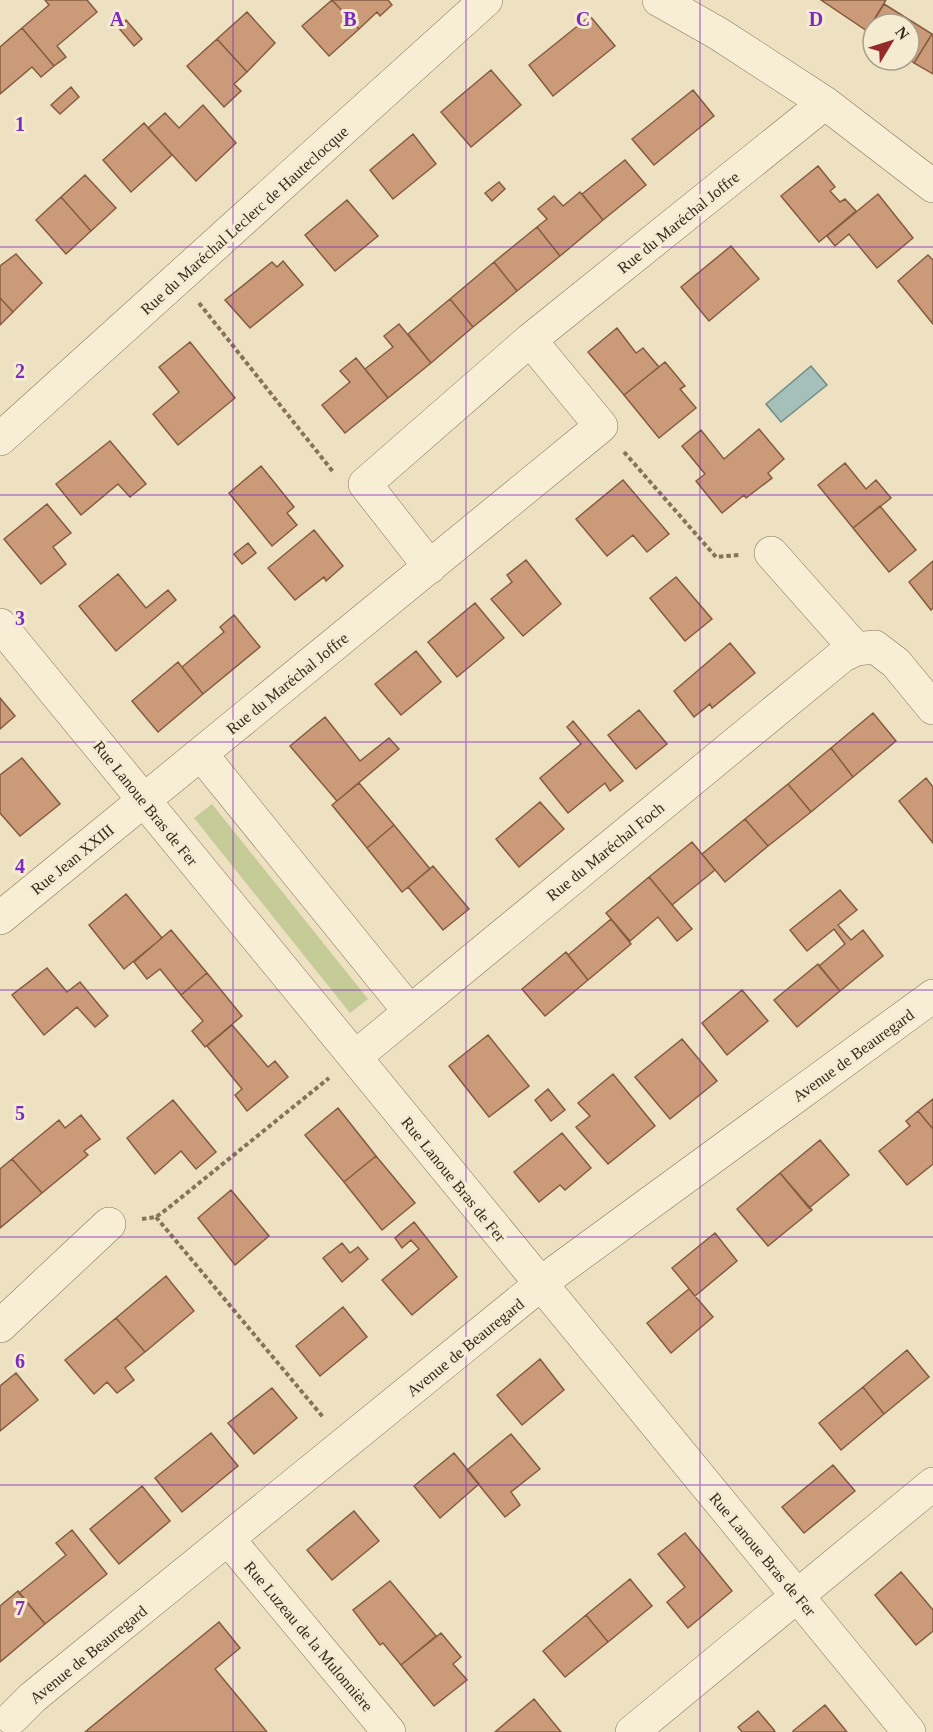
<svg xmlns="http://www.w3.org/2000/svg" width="933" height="1732" viewBox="0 0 933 1732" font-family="'Times New Roman',serif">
<rect width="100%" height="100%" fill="#ede1c2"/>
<path fill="#c5cb96" d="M212 804 368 999 350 1013 194 818Z"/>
<path fill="#a5c0b8" stroke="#6c8e86" stroke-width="1.5" d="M811 366 827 385 781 422 766 404Z"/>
<path fill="#cb9b79" stroke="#865c40" stroke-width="1.5" d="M45 0H87L97 12 57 46 66 57 54 66 22 28 49 5Z
M332 0 359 29 329 56 302 26Z
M332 0H388L392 5 380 16 377 12 359 29Z
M821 0H886L867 31Z
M884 4 932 34 914 63 909 59V24H873V37L866 33Z
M247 12 275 43 247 72 217 39Z
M590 16 615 46 553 96 529 65Z
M126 20 142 39 134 46 118 27Z
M22 28 54 66 41 77 32 67 0 94V47Z
M932 34 933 35V74L914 63Z
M217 39 247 72 234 84 241 91 224 107 187 66Z
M491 70 521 105 471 147 441 112Z
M71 87 79 97 60 114 51 105Z
M693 90 714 116 654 165 632 139Z
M203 105 236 143 196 181 148 128 165 113 179 128Z
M144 123 172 155 131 192 103 160Z
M413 134 436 164 393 199 370 170Z
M625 160 646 185 603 220 582 194Z
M818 166 835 187 830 191 840 202 845 199 856 211 819 242 781 196Z
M85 175 116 208 91 231 61 197Z
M499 182 505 189 492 201 485 193Z
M580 192 603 220 560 256 537 227 547 219 538 209 554 196 563 206Z
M878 194 913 238 877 268 849 234 835 246 827 236Z
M61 197 91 231 66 254 36 220Z
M347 200 378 236 335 271 305 235Z
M537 227 560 256 517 291 494 262Z
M731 246 759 279 709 321 681 287Z
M16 254 42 283 13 312 0 298V266Z
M928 255 933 260V324L898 281Z
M283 261 303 285 250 328 225 300 272 262 277 267Z
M494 262 517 291 473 327 450 299Z
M0 298 13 312 0 325Z
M450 299 473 327 431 363 408 334Z
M399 324 431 363 388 398 365 369 393 347 384 336Z
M617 328 636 353 643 348 659 367 624 395 588 352Z
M190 342 235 398 178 445 153 414 179 392 159 367Z
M356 358 388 398 345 433 322 405 350 382 340 371Z
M665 362 685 386 680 389 696 408 659 438 624 395Z
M759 429 784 459 768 473 772 478 746 498 744 495 722 513 696 481 705 474 682 446 701 430 724 459Z
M110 441 146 484 130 497 118 484 81 515 56 484Z
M845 463 866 489 876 480 891 498 853 528 818 485Z
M261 466 294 507 287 513 297 525 272 546 229 493Z
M623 480 669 534 647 552 633 535 607 556 576 519Z
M47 504 71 533 53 547 66 564 41 584 4 539Z
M880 506 916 550 889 572 853 528Z
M314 530 343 566 326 581 324 577 295 600 268 568Z
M248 543 256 553 242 564 234 554Z
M526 560 561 604 523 636 491 599 512 582 507 575Z
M933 561V608L931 610 909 582Z
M118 574 146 608 168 590 176 600 116 651 79 606Z
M676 577 712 619 685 641 650 598Z
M475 603 504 638 457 677 428 642Z
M234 615 260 647 203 694 182 667 224 632 220 627Z
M730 643 755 673 712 708 710 704 694 717 674 691Z
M416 651 441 682 401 715 375 684Z
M178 662 203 694 158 732 132 701Z
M0 698 15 716 0 729Z
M639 710 667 744 636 769 608 735Z
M873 713 896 741 853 777 831 748Z
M325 717 360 761 389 738 399 749 337 801 290 746Z
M573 721 623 781 610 791 605 783 568 813 540 778 581 744 567 727Z
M831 748 853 777 811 812 788 784Z
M22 758 60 804 20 836 0 813V775Z
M926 778 933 787V843L899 801Z
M359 783 394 825 367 848 332 805Z
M788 784 811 812 768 846 745 819Z
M540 802 564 829 519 867 496 839Z
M745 819 768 846 725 882 702 854Z
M394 825 430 869 402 892 367 848Z
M692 842 715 870 672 905 649 877Z
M433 866 469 909 443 930 408 887Z
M649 877 692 929 677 941 658 917 630 941 606 913Z
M840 890 857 910 838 925 851 940 863 930 883 956 840 991 819 966 845 944 834 929 807 951 790 930Z
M126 894 162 938 124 969 89 925Z
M611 919 631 944 588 980 568 955Z
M171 930 207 973 181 995 160 969 147 979 134 962Z
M566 952 588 980 545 1016 522 989Z
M818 964 840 991 797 1027 774 1000Z
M47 968 67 992 80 982 108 1016 95 1027 77 1007 44 1035 12 995Z
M207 973 242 1016 205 1047 192 1031 203 1021 181 995Z
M742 990 768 1021 727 1055 702 1023Z
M232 1025 268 1067 275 1061 288 1077 247 1111 235 1095 242 1089 207 1046Z
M488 1035 529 1086 489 1117 449 1066Z
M682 1039 717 1081 670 1119 635 1077Z
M613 1074 655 1126 608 1164 576 1127 590 1116 578 1103Z
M548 1089 565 1110 551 1121 535 1100Z
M933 1099V1129L918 1111Z
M173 1100 216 1152 196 1169 181 1151 155 1174 127 1138Z
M338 1108 376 1156 344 1182 305 1135Z
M918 1111 933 1129V1164L907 1185 879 1151 910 1126 906 1121Z
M81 1115 100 1139 84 1151 88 1155 42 1193 12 1159 59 1120 65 1128Z
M562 1133 591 1168 565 1190 560 1185 539 1202 514 1172Z
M820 1140 849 1175 809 1208 780 1173Z
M376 1156 415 1203 382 1230 344 1182Z
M12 1159 42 1193 0 1228V1169Z
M780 1173 812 1210 768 1246 737 1209Z
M231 1190 269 1236 235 1265 198 1218Z
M414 1222 457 1277 412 1315 382 1280 419 1249 411 1240 402 1248 395 1238Z
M715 1233 737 1261 695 1296 672 1268Z
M342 1243 350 1253 358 1247 368 1259 342 1282 323 1258Z
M166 1276 194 1311 145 1352 116 1318Z
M689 1289 713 1317 671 1353 647 1323Z
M343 1307 367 1337 320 1376 296 1346Z
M116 1318 145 1352 125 1368 134 1380 117 1393 107 1382 94 1394 65 1360Z
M907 1350 929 1377 884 1414 863 1387Z
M540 1359 564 1390 522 1425 497 1395Z
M16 1373 38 1400 0 1431V1386Z
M863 1387 884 1414 841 1450 819 1423Z
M272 1388 297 1418 254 1454 228 1423Z
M211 1433 238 1466 182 1512 155 1478Z
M511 1434 540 1469 511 1492 520 1505 505 1517 467 1470Z
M454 1453 479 1484 440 1518 414 1486Z
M833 1465 855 1491 804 1533 782 1507Z
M142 1486 170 1521 119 1564 90 1529Z
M354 1511 379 1541 332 1580 307 1550Z
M72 1530 107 1574 45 1624 19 1593 66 1555 56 1543Z
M685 1533 732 1591 688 1628 667 1602 685 1587 658 1554Z
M901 1572 933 1610V1631L916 1645 875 1595Z
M630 1579 652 1606 608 1642 586 1615Z
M390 1581 436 1636 401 1665 383 1643 380 1645 353 1610Z
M18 1591 45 1624 0 1662V1606Z
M586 1615 608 1642 565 1677 543 1651Z
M219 1622 240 1648 215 1669 267 1732H85Z
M441 1633 461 1657 453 1664 467 1680 434 1706 401 1665Z
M534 1699 561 1732H495Z
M825 1705 847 1732H793V1731Z
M758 1711 774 1730 775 1732H742L738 1727Z"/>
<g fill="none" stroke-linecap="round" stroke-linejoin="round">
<defs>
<path id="minor" d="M659 0 719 34 825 103 933 186
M0 439 486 0
M771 553 856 649
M430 567 365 484 530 340 825 103
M0 625 909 1732
M201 754 410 1012
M0 918 601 426 530 340
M355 1057 842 656 856 649 875 647 896 663 933 708
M0 1326 109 1224
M229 1540 389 1732
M12 1718 33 1697 557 1271 933 996
M632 1732 933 1484"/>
</defs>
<use href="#minor" stroke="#87725a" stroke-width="34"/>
<path stroke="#87725a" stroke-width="4" stroke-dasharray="4.5 3" stroke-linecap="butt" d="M199 303 334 473
M624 452 716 557 739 555
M156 1217 323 1417
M142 1219 156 1217 167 1209 329 1078"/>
<use href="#minor" stroke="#f8eed5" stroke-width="33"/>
</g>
<path fill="none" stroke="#7b2cbf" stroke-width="1.5" stroke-opacity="0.55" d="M233 0V1732M466 0V1732M700 0V1732M0 247H933M0 495H933M0 742H933M0 990H933M0 1237H933M0 1485H933"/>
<g text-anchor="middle" stroke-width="6" stroke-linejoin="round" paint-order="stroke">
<g font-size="16" fill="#372a1e" stroke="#f5ebd2">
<text transform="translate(244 220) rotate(-42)" y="6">Rue du Maréchal Leclerc de Hauteclocque</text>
<text transform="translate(678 222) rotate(-39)" y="6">Rue du Maréchal Joffre</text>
<text transform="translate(287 683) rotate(-39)" y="6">Rue du Maréchal Joffre</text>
<text transform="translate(146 803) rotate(51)" y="6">Rue Lanoue Bras de Fer</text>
<text transform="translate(605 851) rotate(-39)" y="6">Rue du Maréchal Foch</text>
<text transform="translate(72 859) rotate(-39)" y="6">Rue Jean XXIII</text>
<text transform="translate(853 1055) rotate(-36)" y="6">Avenue de Beauregard</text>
<text transform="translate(454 1179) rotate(51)" y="6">Rue Lanoue Bras de Fer</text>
<text transform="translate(465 1347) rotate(-39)" y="6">Avenue de Beauregard</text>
<text transform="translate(763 1554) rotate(50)" y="6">Rue Lanoue Bras de Fer</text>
<text transform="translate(309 1636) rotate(50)" y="6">Rue Luzeau de la Mulonnière</text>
<text transform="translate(88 1654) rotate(-39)" y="6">Avenue de Beauregard</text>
</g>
</g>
<g font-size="20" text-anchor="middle" font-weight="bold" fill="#7b2cbf" stroke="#f5ebd2" stroke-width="6" stroke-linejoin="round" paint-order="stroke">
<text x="117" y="26">A</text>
<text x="350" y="26">B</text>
<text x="583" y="26">C</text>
<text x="816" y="26">D</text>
<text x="20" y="131">1</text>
<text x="20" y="378">2</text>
<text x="20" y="625">3</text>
<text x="20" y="873">4</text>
<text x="20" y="1120">5</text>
<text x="20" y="1368">6</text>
<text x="20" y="1615">7</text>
</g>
<g transform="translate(891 42) rotate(52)"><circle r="28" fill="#f5ebd2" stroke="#a99e8a" stroke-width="1.5"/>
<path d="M0-4.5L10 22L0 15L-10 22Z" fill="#962a2b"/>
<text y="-9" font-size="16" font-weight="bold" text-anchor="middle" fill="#372a1e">N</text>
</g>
</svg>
